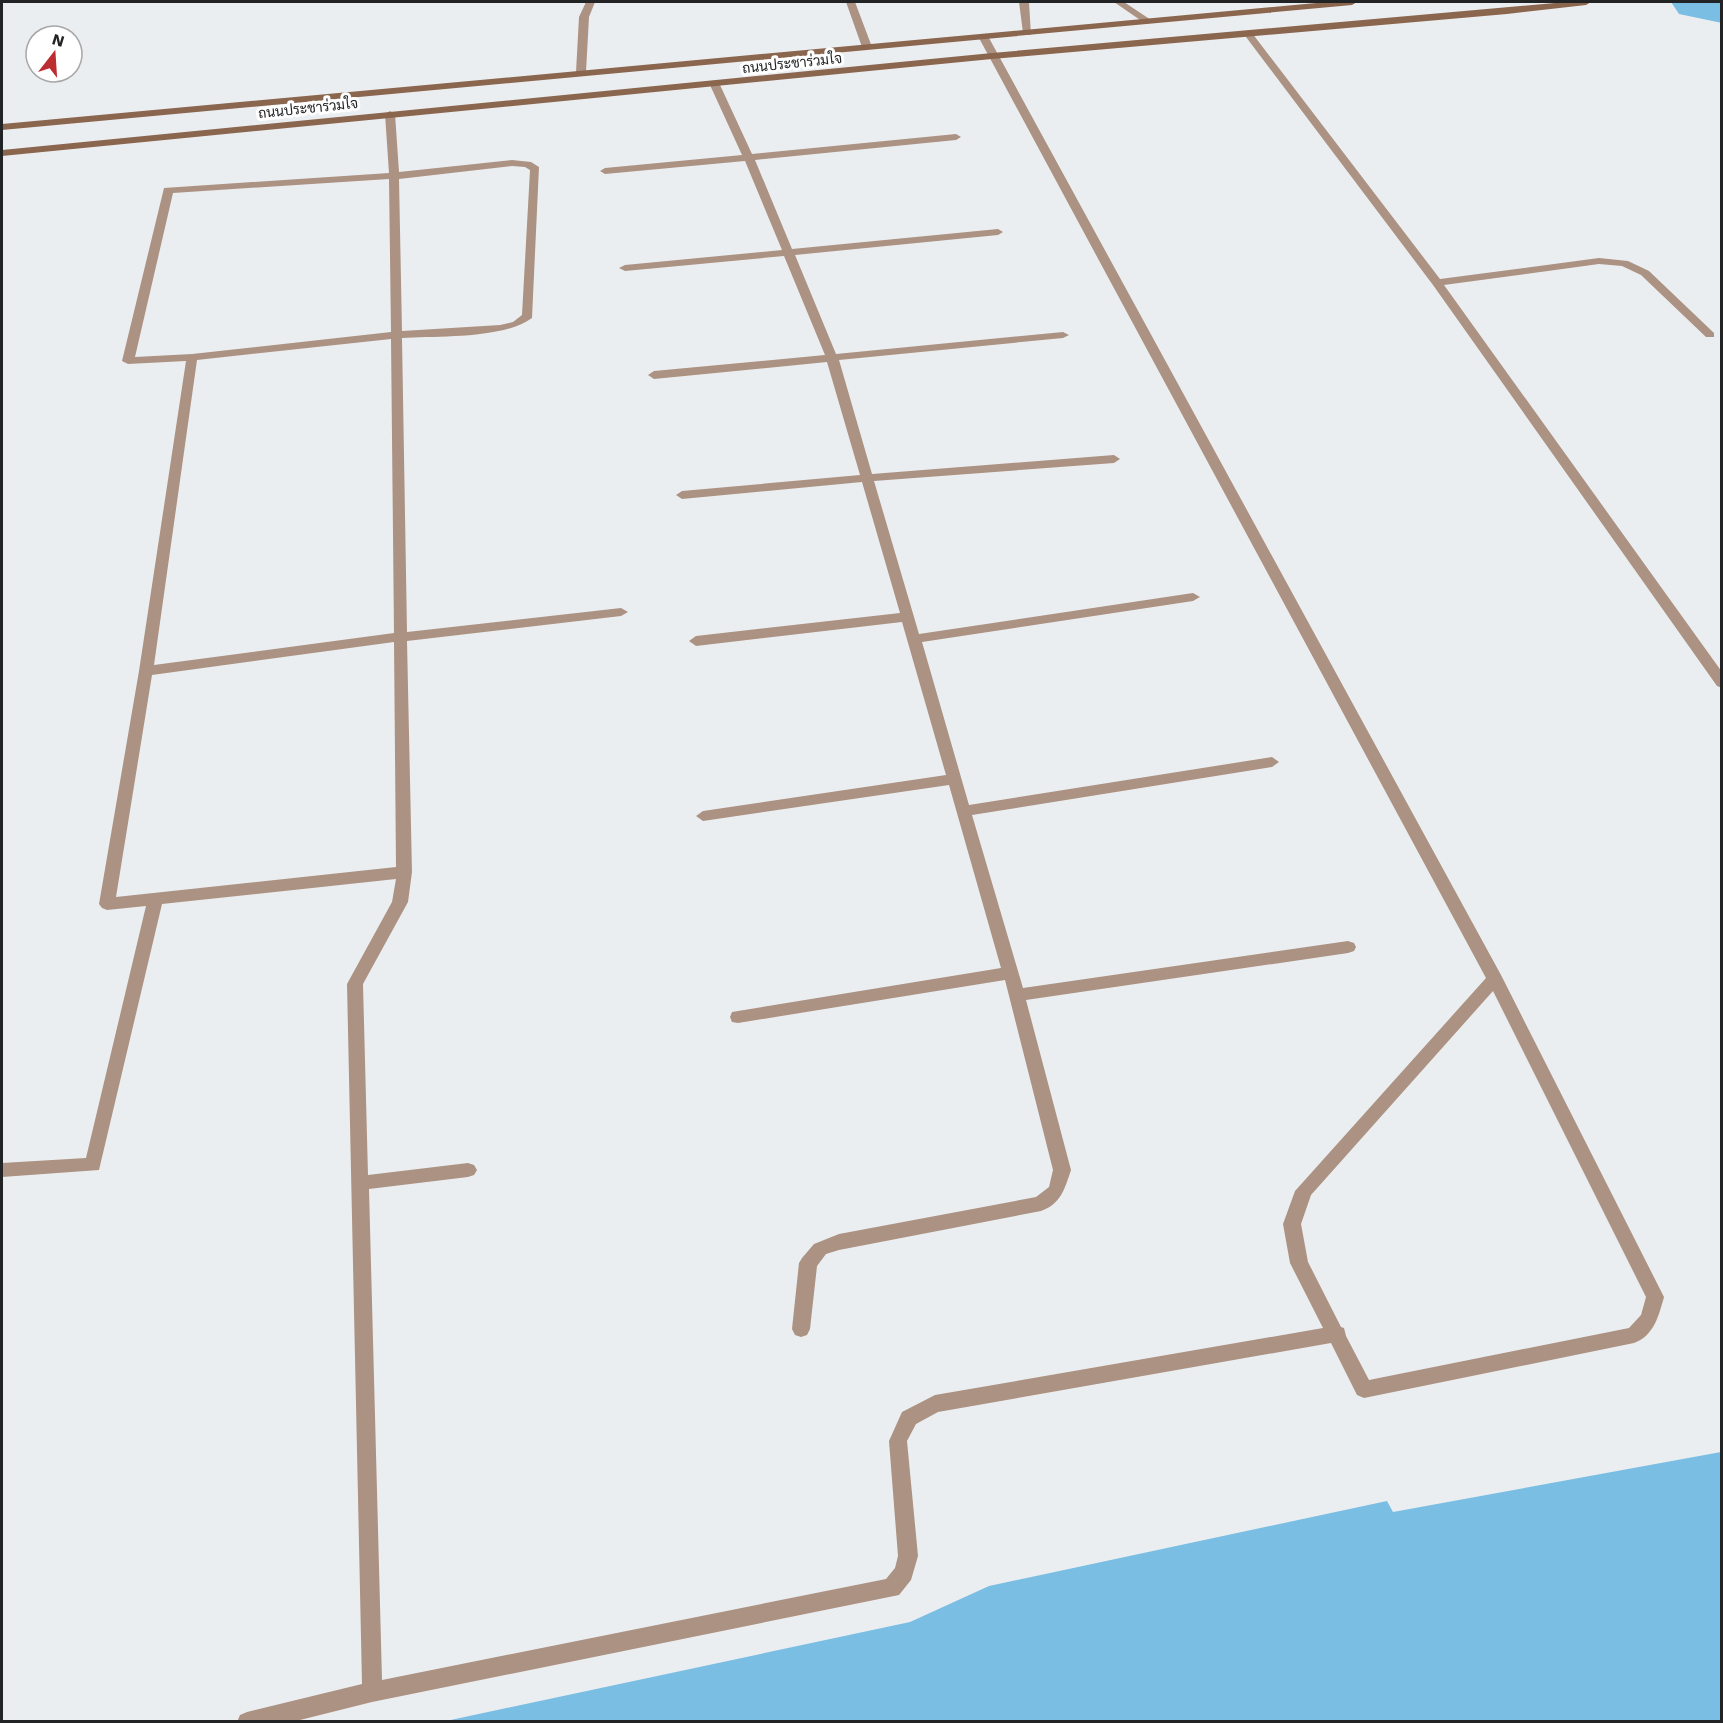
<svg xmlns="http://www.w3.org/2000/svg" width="1723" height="1723" viewBox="0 0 1723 1723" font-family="'Work Sans',Sarabun,sans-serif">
<rect width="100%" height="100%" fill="#ebeef1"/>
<path fill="#7abee4" d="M1721 1452V1721H446L910 1622 989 1586 1387 1501 1393 1512Z"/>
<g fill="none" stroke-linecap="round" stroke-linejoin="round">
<path fill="#7abee4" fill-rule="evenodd" d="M1671 2H1722V23L1679 14Z"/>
<path fill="#ac9282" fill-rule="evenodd" d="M846 2H855L872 47 870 49 862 47Z
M1019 2H1029L1031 35 1023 33Z
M1114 2H1124L1154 22 1146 24Z"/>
<path fill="#ac9282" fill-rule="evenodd" d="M586 2H595L589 17 586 72 581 75 576 72 579 17Z
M1249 32 1252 33 1440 279 1599 258 1628 261 1649 271 1714 333V337H1706L1641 275 1622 266 1599 264 1444 285 1722 672V688L1717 686 1433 285 1246 37 1244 35Z
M981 36 989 38 1501 975 1664 1297C1659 1315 1654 1336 1634 1343L1364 1398 1357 1395 1331 1343 938 1412 916 1424 907 1441 918 1556 911 1580 899 1595 372 1702 292 1722H237L240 1715 247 1712 362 1684 347 984 392 902 396 879 162 904 99 1170 2 1177V1163L86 1158 146 906 107 910 102 908 99 904 139 671 186 361 128 364 122 361 164 188 389 173 385 114 390 111 395 114 399 172 512 160 531 162 539 167 532 318C504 339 438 336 402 338L407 632 621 608 628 612 621 616 407 641 412 872 408 902 363 984 368 1175 468 1163 474 1165 477 1170 474 1175 468 1177 369 1189 382 1680 886 1579 895 1568 898 1556 889 1441 902 1412 935 1395 1323 1328 1290 1263 1283 1224 1295 1191 1486 978 979 38ZM512 166 525 167 530 170 522 315 513 322 500 325 402 331 399 179ZM389 179 391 332 192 354 135 357 173 193ZM391 339 394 633 154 665 197 360ZM394 642 396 867 116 897 152 675ZM1493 991 1646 1297 1641 1315 1629 1328 1369 1380 1346 1336 1344 1328 1341 1327 1308 1262 1301 1224 1311 1195Z
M715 82 720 85 752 154 956 134 961 137 956 140 755 160 792 249 998 229 1003 232 998 235 795 255 836 354 1063 332 1069 335 1063 338 839 360 872 474 1114 455 1120 459 1114 463 874 481 919 634 1193 593 1200 597 1193 601 922 642 969 805 1272 757 1279 762 1272 767 972 815 1023 988 1348 941 1354 943 1356 947 1354 951 1348 953 1026 1000 1071 1170C1065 1188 1061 1204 1041 1211L839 1250 826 1254 817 1266 810 1329 807 1335 801 1337 795 1335 792 1329 799 1263 802 1258 814 1244 839 1234 1036 1197 1049 1187 1053 1170 1005 980 738 1023 732 1022 730 1017 732 1012 738 1011 1001 968 949 785 703 821 696 816 703 811 946 775 902 622 696 646 689 641 696 636 900 613 862 482 682 499 676 495 682 491 860 475 827 362 654 379 648 375 654 371 825 355 784 256 625 271 619 268 625 265 782 250 745 161 605 174 600 171 605 168 742 155 710 85Z"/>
<path fill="#8b664e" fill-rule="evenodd" d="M1327 2H1357L1352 5 2 130V124Z
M1566 2H1591L1586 5 1507 14 992 59 2 156V150L992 53Z"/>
</g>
<g text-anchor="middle" stroke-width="6" stroke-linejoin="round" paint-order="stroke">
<g font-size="14" fill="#222324" stroke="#fff">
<text transform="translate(792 63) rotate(-6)" y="5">ถนนประชาร่วมใจ</text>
<text transform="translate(308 108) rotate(-6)" y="5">ถนนประชาร่วมใจ</text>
</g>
</g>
<rect width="1723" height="1723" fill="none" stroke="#222324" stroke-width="6"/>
<g transform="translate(54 54) rotate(17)"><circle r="28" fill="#ffffff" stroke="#a7a7a7" stroke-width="1.5"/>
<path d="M0-4.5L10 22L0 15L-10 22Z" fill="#bc2d32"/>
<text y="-9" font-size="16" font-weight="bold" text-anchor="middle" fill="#222324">N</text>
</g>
</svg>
